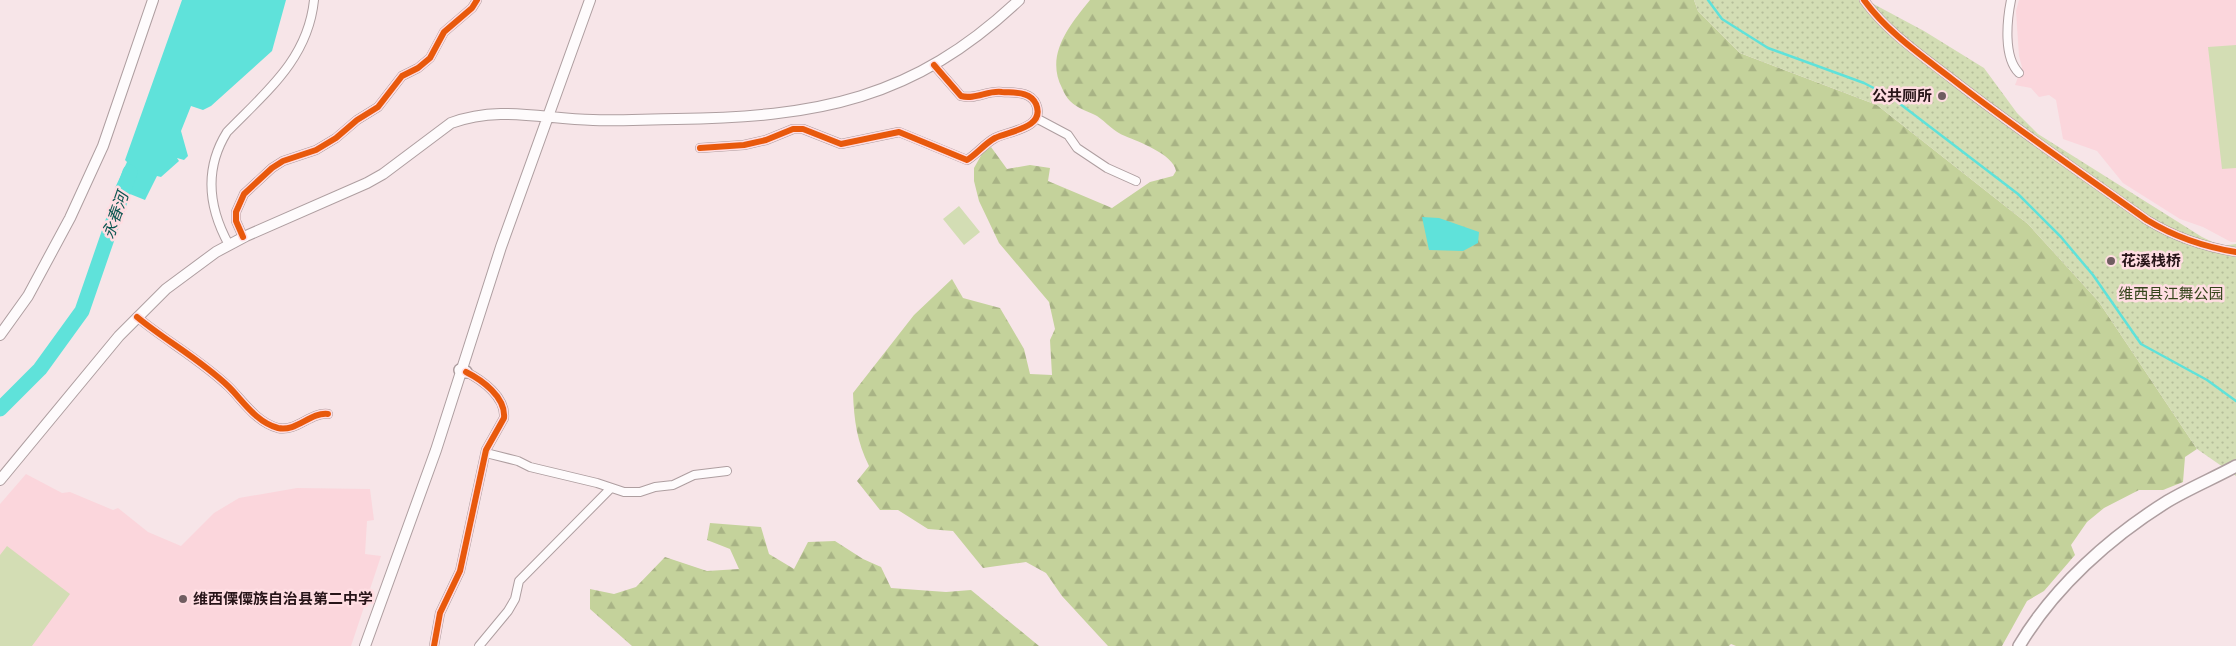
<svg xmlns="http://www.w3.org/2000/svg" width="2236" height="646" viewBox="0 0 2236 646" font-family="'Sofia Sans Condensed','Noto Sans SC',sans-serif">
<defs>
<pattern id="forest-firs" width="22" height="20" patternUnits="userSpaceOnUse" patternTransform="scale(1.25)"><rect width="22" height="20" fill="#c4d29b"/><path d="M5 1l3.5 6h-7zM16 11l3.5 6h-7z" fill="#a8b385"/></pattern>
<pattern id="park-dots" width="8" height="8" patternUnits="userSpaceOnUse" patternTransform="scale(1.25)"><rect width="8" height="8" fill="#d3ddb4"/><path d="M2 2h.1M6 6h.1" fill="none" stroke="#b5bd9a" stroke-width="1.8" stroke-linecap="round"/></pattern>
</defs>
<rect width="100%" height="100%" fill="#f7e5e8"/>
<path fill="#fbd6dc" d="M2019 0H2236V242H2231L2203 227 2180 219 2123 183 2097 151 2063 139 2056 100 2049 95 2039 97 2031 88 2015 85 2022 67 2019 56 2016 11Z
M26 474 62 493 70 492 113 510 118 508 148 532 181 546 214 513 239 498 297 488 370 489 374 520 367 521 365 554 381 556 351 646H0V504Z"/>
<path fill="url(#forest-firs)" d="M1090 0H1694L1698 11 1740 53 1877 105 2028 224 2099 302 2197 449 2185 457 2183 482 2163 490H2139L2104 508 2087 522 2071 545 2075 555 2044 591 2027 601 2002 646H1736L1731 644 1729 646H1108L1062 596 1046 573 1026 562 983 568 953 531 928 529 898 510H880L857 481 869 466C857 442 854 420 853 393L914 315 952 279 963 298 1000 308 1024 349 1030 374 1052 375 1050 340 1055 329 1049 302 999 243 979 201 974 181V168L983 152 991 147 1007 169 1030 165 1050 168 1048 181 1112 208 1150 182 1173 176 1176 171C1173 154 1139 142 1125 136 1114 132 1106 122 1097 116 1088 111 1078 109 1070 101 1067 98 1064 93 1062 88 1045 55 1069 26 1090 0Z
M710 523 761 527 769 554 794 569 808 542 835 541 863 559 881 567 891 588 946 592 971 590 1039 646H632L590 609V589L614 594 636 587 665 557 707 571 739 569 730 549 707 540Z"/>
<path fill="url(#park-dots)" d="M1694 0H1866L1924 31 1984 68 2017 113 2038 134 2202 237 2221 246 2236 244V476L2197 449 2099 302 2028 224 1877 105 1740 53 1698 11Z"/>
<path fill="#d3ddb4" d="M2236 45V168L2222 169 2208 47Z
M959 206 980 232 964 245 943 219Z
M7 546 70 594 32 646H0V555Z"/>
<path fill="#5fe2da" d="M182 0H286L272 51 211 106 203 110 191 106 181 131 188 156 184 160 177 158 179 161 161 177 157 176 145 200 115 188 127 162 125 160Z
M1422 217 1439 218 1479 232 1478 243 1463 251 1429 250Z"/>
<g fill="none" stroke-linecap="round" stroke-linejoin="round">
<path stroke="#5fe2da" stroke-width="2.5" d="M1708 0 1722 19 1768 48 1864 83 1891 97 2018 194 2061 237 2093 275 2141 344 2207 380 2236 401"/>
<path stroke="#5fe2da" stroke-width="15" d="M0 409 40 369 82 311 130 172"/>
<defs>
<path id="minor" d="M1864 0C1887 32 1921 55 1952 79 2015 128 2081 173 2147 220 2173 236 2205 247 2236 252
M2011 0C2007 20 2003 57 2019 73
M1036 118 1068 135 1077 148 1107 168 1136 181
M700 148 744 145 766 140 793 129H803L841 144 899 132 967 160C977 154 984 144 995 138 1009 131 1046 128 1036 104 1030 91 1015 93 1002 92 988 90 975 100 961 96L934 65
M243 237 236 221V212L244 194 272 168 283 161 316 150 336 138 357 120 378 107 402 76 418 68 430 58 444 32 472 8 477 0
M229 245C208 207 204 169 227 132 266 92 308 59 314 0
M137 317C166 341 201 360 229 387 243 401 256 422 278 428 297 432 310 412 328 414
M486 453 518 461 530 467 597 483 624 492H640L655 487 673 485 694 475 727 471
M434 646 440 613 460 571 486 450 504 418C506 397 482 380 466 372
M479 646 508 611 515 599 519 581 611 488"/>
<path id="major" d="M0 335 28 296 70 218 103 146 153 0
M0 480 119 336 166 289 216 252 246 236 367 183 383 174 451 123C499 105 543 119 593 120 620 121 648 119 676 119 817 117 913 100 1019 0
M365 646 436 450 501 247 590 0"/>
<path id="highway" d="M460 370 466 372
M2019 646C2054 587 2110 537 2168 501 2190 488 2214 478 2236 466"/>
</defs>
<use href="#minor" stroke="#ae9ea0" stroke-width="10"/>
<use href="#major" stroke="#ae9ea0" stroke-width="12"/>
<use href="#highway" stroke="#ae9ea0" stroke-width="14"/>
<use href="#minor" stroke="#fefbfc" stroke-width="8"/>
<use href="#major" stroke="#fefbfc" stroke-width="10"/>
<use href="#highway" stroke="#fefbfc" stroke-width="11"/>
<defs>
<path id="cycleway" d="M1864 0C1887 32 1921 55 1952 79 2015 128 2081 173 2147 220 2173 236 2205 247 2236 252
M700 148 744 145 766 140 793 129H803L841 144 899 132 967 160C977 154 984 144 995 138 1009 131 1046 128 1036 104 1030 91 1015 93 1002 92 988 90 975 100 961 96L934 65
M243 237 236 221V212L244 194 272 168 283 161 316 150 336 138 357 120 378 107 402 76 418 68 430 58 444 32 472 8 477 0
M137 317C166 341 201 360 229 387 243 401 256 422 278 428 297 432 310 412 328 414
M434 646 440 613 460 571 486 450 504 418C506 397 482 380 466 372"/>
</defs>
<use href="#cycleway" stroke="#ffdde2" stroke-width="9"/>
<use href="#cycleway" stroke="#e8590c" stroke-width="6"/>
</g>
<g fill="#705d61" stroke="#ffdde2" stroke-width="2">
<circle cx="1942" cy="96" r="5"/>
<circle cx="2111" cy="261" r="5"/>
<circle cx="183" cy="599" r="5"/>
</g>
<g text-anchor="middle" stroke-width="5" stroke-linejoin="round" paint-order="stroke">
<g font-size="15" font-weight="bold" fill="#271418" stroke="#ffdde2" text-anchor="start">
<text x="1932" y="101" text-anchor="end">公共厕所</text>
<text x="2121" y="266">花溪栈桥</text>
<text x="193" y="604">维西傈僳族自治县第二中学</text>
</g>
<g font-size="15" fill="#34441a" stroke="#ffdde2">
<text x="2171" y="299">维西县江舞公园</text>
</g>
<g font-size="16" font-style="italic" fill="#0d5752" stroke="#ffdde2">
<text transform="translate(115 215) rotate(-71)" y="6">永春河</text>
</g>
</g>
</svg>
